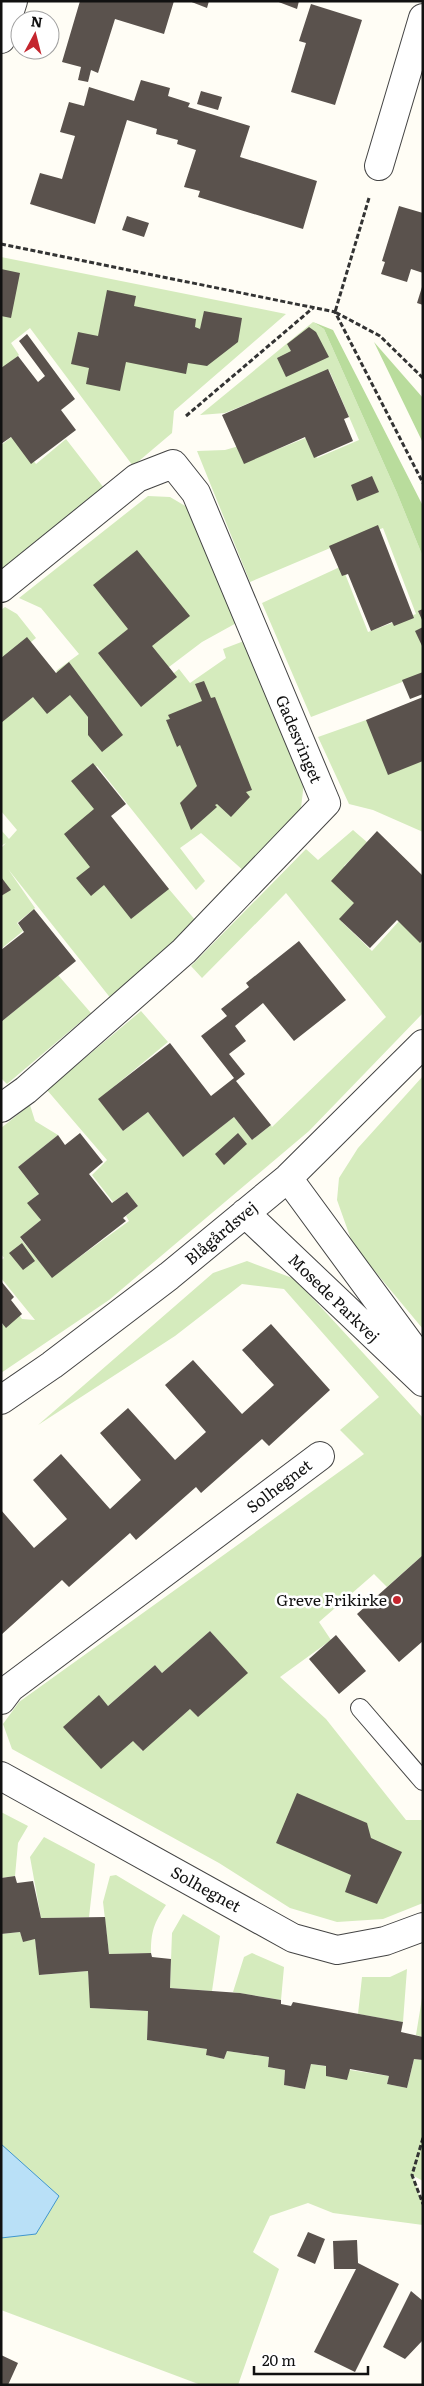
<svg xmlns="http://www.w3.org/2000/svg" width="424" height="2386" viewBox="0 0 424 2386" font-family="Literata,serif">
<rect width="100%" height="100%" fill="#fffdf5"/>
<path fill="#d5ebbd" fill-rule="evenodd" d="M1 257 286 314 174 411 172 433 133 466 30 328 11 343 19 355 1 370Z
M313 322 324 329 397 493 423 557V674L311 717 262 603 342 566 368 632 416 614 383 528 335 546 250 582 197 451 225 450 239 446 246 462 308 437 317 458 359 440 329 370 225 413 200 415Z
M13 436 36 464 66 439 104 488 1 572V445Z
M148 496 170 497 187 507 240 621 202 642 165 670 140 628 146 695 179 669 190 683 226 658 223 649 244 641 304 782 301 808 245 872 201 833 180 848 205 881 196 890 97 766 75 783 96 808 136 915 168 888 196 921 112 1000 8 869 35 908 17 923 23 931 1 949V848L6 843 1 846V830L9 839 17 830 1 811V716L36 688 72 692 56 671 79 654 41 608 19 598Z
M5 607 17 614 36 638 1 666V610Z
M369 719 391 773 423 760V832L373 810 349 804 318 737Z
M353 830 368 843 344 866 368 894 342 922 372 951 400 920 423 945V1013L309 1131 109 1300 1 1373V1326L18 1313 22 1319 35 1320 1 1278V1260L4 1258 1 1254V1128L30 1105 35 1121 58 1135 18 1167 39 1194 28 1203 41 1220 20 1238 52 1277 129 1221 126 1216 138 1206 127 1192 113 1202 92 1175 107 1160 47 1090 141 1011 168 1042 99 1099 123 1131 148 1112 183 1156 234 1117 252 1140 271 1125 272 1127 386 1017 286 893 202 978 191 966 306 849 318 860Z
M58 975 91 1013 7 1084 1 1078V1022Z
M423 1076V1329L353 1245 337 1200 339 1178 358 1148Z
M247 1261 295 1279 423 1418V1555L387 1587 374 1574 319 1622 331 1640 280 1677 326 1719 406 1820H423V1903L383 1919 337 1922 290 1908 219 1863 12 1749 3 1724 19 1702 364 1454 340 1430 379 1397 284 1289 242 1284 175 1336 38 1425 213 1273ZM210 1631 247 1673 190 1709 142 1751 99 1695 108 1706 155 1665 162 1673Z
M1 1812 28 1826 18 1843 15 1876 1 1878Z
M44 1837 95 1864 89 1917 41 1918 30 1857Z
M116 1875 166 1905C154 1923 151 1931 151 1953L109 1954 103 1902 110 1876Z
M183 1914 220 1936 212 1991 170 1988 172 1933Z
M20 1932 23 1941 35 1939 40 1975 88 1971 91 2008 148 2011 147 2040 207 2049V2055L224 2059 227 2051 269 2057 268 2067 285 2070 284 2085 305 2089 311 2064 389 2076 387 2084 407 2088 414 2059 423 2060V2181L412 2175 423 2204V2225L333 2213 308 2203 270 2216 253 2252 279 2269 238 2385H201L1 2310V1934Z
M252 1953 284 1967 281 2000 233 1992 244 1957Z
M407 1969 403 2022 358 2014 362 1977H390Z
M423 1992V2037L416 2035Z"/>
<path fill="#b9dc9c" d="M313 322 333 330 423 506V557L397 493 324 329Z
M374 342 423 398V443Z"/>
<path fill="#b9e0f7" stroke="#3f96cf" d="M1 2144 59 2196 36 2234 1 2238Z"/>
<path fill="#5a524d" d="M80 1H174L164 34 115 19 98 73 91 70 88 82 78 80 81 67 62 62Z
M189 1H209L207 8Z
M276 1H299L297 9Z
M311 4 362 20 335 105 291 92 306 43 299 41Z
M141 80 170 88 168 96 190 103 188 107 250 126 240 157 317 181 303 229 198 197 200 191 184 187 196 150 177 144 178 140 156 134 157 129 127 120 95 224 30 204 40 173 62 179 75 136 60 132 69 102 84 106 89 87 134 101Z
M201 91 222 97 218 110 197 104Z
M399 206 423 213V273L411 269 407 282 381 274 385 262 382 261Z
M127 216 149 223 144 237 122 230Z
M1 269 20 273 11 318 1 316Z
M422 287H423V305L417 303Z
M107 290 136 296 134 306 196 319 195 327 200 329 204 311 242 318 238 342 207 366 188 363 186 374 126 362 120 391 86 384 89 368 71 364 78 332 98 336Z
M309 327 316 332 329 357 286 377 277 358 291 351 287 344Z
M27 334 75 399 61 410 76 430 31 464 11 437 1 444V368L18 356 38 382 45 376 19 341Z
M328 369 349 417 344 419 353 441 314 458 305 437 244 464 222 415Z
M372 476 379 492 357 501 351 485Z
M378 525 414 618 394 626 392 622 371 631 348 574 342 576 329 546Z
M137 550 190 616 152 646 177 677 141 707 98 653 128 629 93 585Z
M423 609V622L418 611Z
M423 627V648L415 631Z
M27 637 56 673 69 662 123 735 102 752 88 735V717L70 695 47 714 33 697 1 723V658Z
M423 672V694L410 699 402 680Z
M204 681 211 698 215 697 252 790 246 792 250 797 231 817 217 804 215 805 217 807 191 830 180 803 197 786 180 745 177 747 166 720 170 719 168 715 202 701 195 684Z
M423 697V761L388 775 366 720Z
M93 763 126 804 111 816 169 889 131 919 104 885 91 896 76 878 90 867 64 834 94 809 71 781Z
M377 831 423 876V940L420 943 397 920 370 948 339 919 354 903 331 881Z
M1 877 11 890 1 896Z
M34 909 76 961 1 1022V950L24 932 18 923Z
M299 941 346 1000 294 1041 263 1003 235 1026 246 1041 229 1054 245 1074 236 1081 271 1125 252 1140 234 1117 183 1157 148 1112 123 1131 98 1099 170 1043 211 1096 234 1078 201 1036 227 1016 221 1009 249 987 246 983Z
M80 1133 103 1162 89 1174 112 1203 127 1192 138 1206 123 1218 126 1221 52 1278 20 1237 41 1220 27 1203 39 1194 18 1167 58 1135 65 1145Z
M238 1133 247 1144 224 1165 215 1154Z
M22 1243 35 1261 23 1270 9 1253Z
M1 1281 14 1297 11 1300 22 1314 6 1328 1 1322Z
M271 1324 330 1390 269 1446 262 1439 201 1493 196 1487 136 1540 130 1533 69 1587 62 1580 1 1635V1510L34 1548 67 1519 33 1480 61 1454 110 1509 141 1480 100 1433 128 1408 175 1460 206 1432 165 1385 193 1360 242 1414 274 1385 242 1350Z
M423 1555V1641L399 1662 357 1614Z
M210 1631 248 1673 198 1717 190 1709 143 1751 133 1741 101 1769 63 1727 99 1695 108 1706 155 1665 162 1673Z
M336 1635 366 1671 339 1694 309 1659Z
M297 1793 367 1823 371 1838 402 1852 377 1904 345 1892 351 1875 276 1843Z
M15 1876 17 1883 33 1881 41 1918 105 1917 109 1954 151 1953 152 1957 171 1959 170 1988 240 1993 281 2000V2004L291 2006 293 2002 403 2022 401 2032 423 2037V2060L414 2059 407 2088 387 2084 389 2076 350 2069 347 2080 326 2076V2066L311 2064 305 2089 284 2085 285 2070 268 2067 269 2057 227 2051 224 2059 206 2055 207 2049 147 2040 148 2011 90 2008 88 1971 39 1975 35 1939 23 1942 20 1932 1 1934V1878Z
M308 2232 325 2239 315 2264 297 2256Z
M357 2240 358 2263 399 2284 355 2372 314 2352 356 2269H334L333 2241Z
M411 2291 423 2301V2340L405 2359 383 2347Z
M1 2355 18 2363 8 2385H1Z"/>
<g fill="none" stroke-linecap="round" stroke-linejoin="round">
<defs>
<path id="service" d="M360 1708 423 1781"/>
<path id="minor" d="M1 39 13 1
M379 166 423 18
M1 588 137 478 173 464 196 493 326 803 184 951 26 1090 1 1108
M1 1700 10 1688 320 1456
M1 1776 293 1938 337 1950 385 1941 423 1927"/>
<path id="tertiary" d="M288 1178 423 1362
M245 1213 423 1382
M1 1400 52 1365 169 1276 288 1178 423 1044"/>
</defs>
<use href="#service" stroke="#444" stroke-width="20"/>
<use href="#minor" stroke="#444" stroke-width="30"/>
<use href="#tertiary" stroke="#444" stroke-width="30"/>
<path stroke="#333" stroke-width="3" stroke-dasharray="5 2.5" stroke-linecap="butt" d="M369 198 335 312 380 336 423 378
M1 244 335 312 423 483
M186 416 313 308
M423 2138 412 2175 423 2204"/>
<use href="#service" stroke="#fff" stroke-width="18"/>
<use href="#minor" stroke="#fff" stroke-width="28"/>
<use href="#tertiary" stroke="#fff" stroke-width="28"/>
</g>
<circle fill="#c4262e" stroke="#fff" stroke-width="2" cx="397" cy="1600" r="5"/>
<g text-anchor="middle" stroke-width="5" stroke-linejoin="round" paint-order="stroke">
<g font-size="16" fill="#111" stroke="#fff">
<text transform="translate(299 739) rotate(67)" y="6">Gadesvinget</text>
<text transform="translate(221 1233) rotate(-40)" y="6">Blågårdsvej</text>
<text transform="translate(334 1298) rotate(44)" y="6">Mosede Parkvej</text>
<text transform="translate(279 1486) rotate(-37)" y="6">Solhegnet</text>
<text transform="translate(206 1889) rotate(29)" y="6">Solhegnet</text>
</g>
<g font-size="16" fill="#111" stroke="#fff" text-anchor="end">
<text x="387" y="1606">Greve Frikirke</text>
</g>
</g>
<rect width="424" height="2386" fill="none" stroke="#111111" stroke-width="5"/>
<g transform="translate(35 35) rotate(7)"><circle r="24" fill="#ffffff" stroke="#a0a0a0"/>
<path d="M0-4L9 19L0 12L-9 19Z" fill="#c4262e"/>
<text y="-8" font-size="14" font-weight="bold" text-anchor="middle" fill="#111111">N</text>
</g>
<path d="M254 2366v8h114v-8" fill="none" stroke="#111111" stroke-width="2.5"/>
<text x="262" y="2366" font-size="15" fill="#111111" stroke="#ffffff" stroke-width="4" paint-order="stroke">20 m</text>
</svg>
